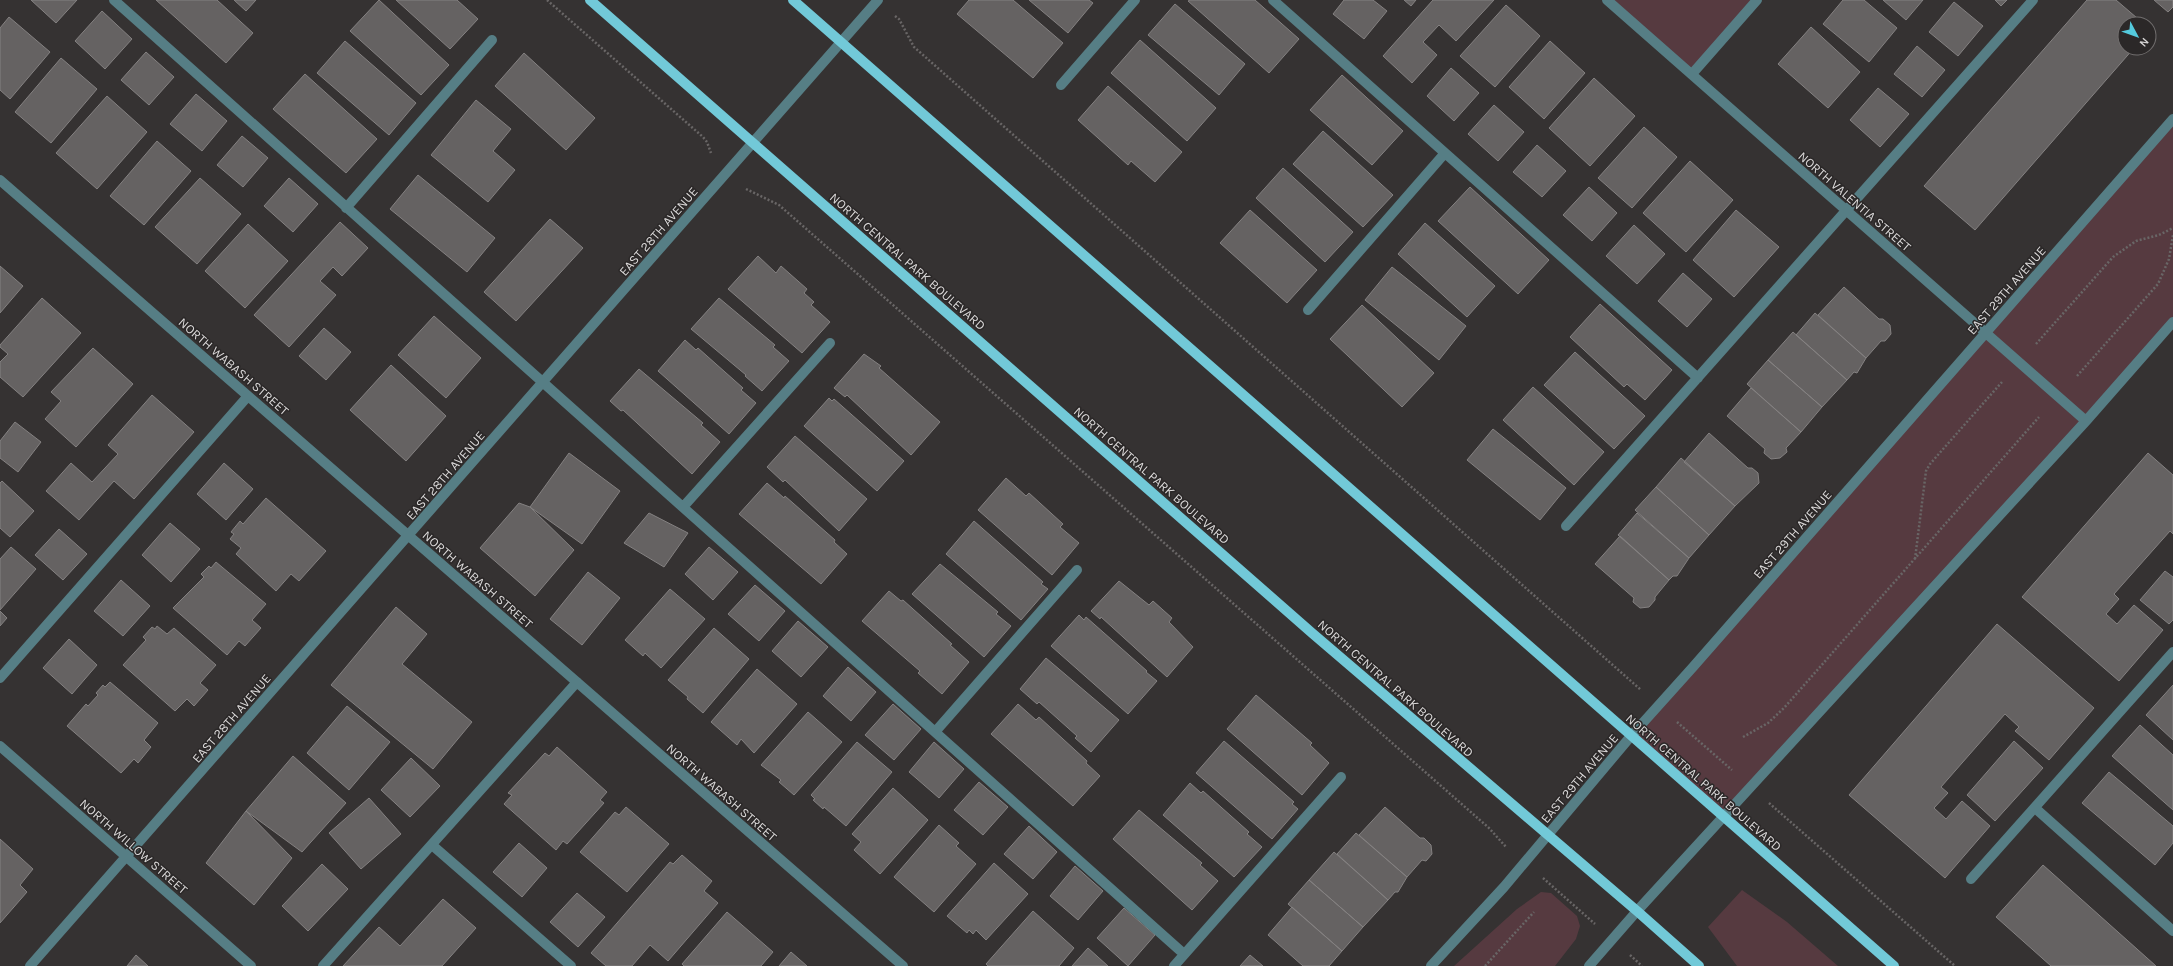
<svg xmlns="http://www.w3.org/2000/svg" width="2173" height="966" viewBox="0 0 2173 966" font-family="Karla,sans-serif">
<rect width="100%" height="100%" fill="#353232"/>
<path fill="#563a40" d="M1607 0H1757L1692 74Z
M2173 119V322L1723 817 1631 736Z
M1742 890 1787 922 1838 966H1737L1708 927Z
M1541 892 1551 893 1577 916 1580 926 1576 939 1555 966H1454L1517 909Z"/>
<path fill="#656262" stroke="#848181" d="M31 0H77L56 23Z
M156 0H217L253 33 226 63Z
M234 0H256L246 11Z
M379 0 449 65 421 95 350 31Z
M396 0H457L478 19 450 49Z
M969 0H1013L1063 43 1033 78 957 14Z
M1029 0H1089L1093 3 1068 33Z
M1190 0H1255L1299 39 1269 73 1188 1Z
M1344 0H1373L1387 11 1364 39 1333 14Z
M1404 0H1416L1411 6Z
M1433 0H1494L1456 41 1439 25 1423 42 1437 55 1412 83 1383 56Z
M1843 0H1864L1897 28 1869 62 1823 24Z
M1883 0H1923L1906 20Z
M1995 0H2007L2001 6Z
M2087 0H2116L2144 24H2125V48H2134L1975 230 1924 186Z
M2154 0H2173V7L2168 12Z
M1954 2 1983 26 1958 56 1929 32Z
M1175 4 1245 64 1219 95 1148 35Z
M1506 5 1540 36 1495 87 1460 56Z
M102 11 132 39 105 69 75 41Z
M9 17 50 52 10 99 0 90V28Z
M1811 27 1860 72 1828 108 1778 64Z
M1140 40 1216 108 1187 141 1111 73Z
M345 41 416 103 389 135 317 73Z
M1550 41 1585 73 1544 119 1509 87Z
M1917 46 1945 70 1922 97 1894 74Z
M146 52 174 77 149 105 121 80Z
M524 53 595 118 566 150 495 86Z
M61 58 97 89 51 143 15 112Z
M1451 68 1479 93 1454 121 1427 96Z
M305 74 377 139 346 173 273 109Z
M1342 75 1403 131 1372 165 1310 110Z
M1594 78 1635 116 1590 166 1549 128Z
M1108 86 1182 152 1155 182 1131 161 1128 165 1078 120Z
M1878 88 1909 114 1880 147 1850 120Z
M196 94 227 121 202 151 170 124Z
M107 96 147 132 97 189 56 153Z
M476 100 511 129 493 151 515 170 488 202 431 155Z
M1494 105 1524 132 1498 161 1468 134Z
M1644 127 1677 157 1632 208 1598 178Z
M1323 131 1393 195 1363 227 1293 164Z
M242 136 268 158 243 187 217 165Z
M157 141 191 171 144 225 110 196Z
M1537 145 1566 171 1542 197 1513 172Z
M1690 161 1733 200 1686 252 1643 213Z
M1283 168 1353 232 1325 262 1256 198Z
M418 175 495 238 467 272 390 209Z
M200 178 241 214 197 264 155 227Z
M289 178 318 204 293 232 264 206Z
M1470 187 1549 260 1518 294 1438 221Z
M1589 187 1617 213 1592 241 1563 215Z
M1250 210 1317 270 1287 303 1220 243Z
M1736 210 1779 247 1734 297 1693 260Z
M550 219 583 248 516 321 484 292Z
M340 222 368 248 342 276 333 267 320 281 336 295 289 347 254 315Z
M1425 223 1495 286 1467 317 1398 254Z
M248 224 288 261 245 308 205 271Z
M1634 225 1665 254 1637 284 1606 256Z
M758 256 776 273 781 266 807 289 804 293 814 302 811 305 830 322 802 353 728 289Z
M0 266 23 286 0 313Z
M1392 267 1466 326 1439 360 1365 300Z
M1683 273 1712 299 1687 327 1658 301Z
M1844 287 1879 319H1883L1890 325 1891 334 1885 341H1881L1866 358 1818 315Z
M42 298 81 333 23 397 0 377V362L8 354 0 347V345Z
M719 298 775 345 773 347 789 361 762 391 745 376 746 375 691 329Z
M1600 304 1672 370 1645 400 1627 384 1624 387 1570 337Z
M1362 305 1434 373 1402 407 1330 339Z
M1815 313 1866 358 1857 373 1854 372 1847 380 1796 335Z
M434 316 481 358 446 398 398 355Z
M324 328 351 352 326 380 299 356Z
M1793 332 1847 380 1822 407 1768 360Z
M685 340 696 350 698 348 743 388 741 390 756 403 729 434 658 371Z
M93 348 133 384 76 447 45 419 61 401 51 392Z
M1575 352 1645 416 1614 449 1544 385Z
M864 354 881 366 879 368 940 422 911 455 847 395 845 397 834 388Z
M1768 360 1822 407 1801 432 1747 384Z
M391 365 446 416 406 461 350 410Z
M639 369 703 423 701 425 720 442 692 474 623 410 621 411 610 401Z
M1533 387 1604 452 1574 485 1503 420Z
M1751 388 1801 432 1786 448 1787 452 1780 458 1771 459 1764 453 1765 449 1727 416Z
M152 395 194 432 134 499 114 481 79 520 46 491 71 463 92 482 118 454 108 445Z
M829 398 832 401 834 399 904 461 877 491 804 426Z
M15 422 41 442 18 472 0 458V441Z
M1493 429 1566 488 1540 520 1467 460Z
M1709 433 1748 468H1752L1758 473 1759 483 1735 506 1684 462Z
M795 436 867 499 839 531 785 480 783 482 767 467Z
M569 453 620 491 582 544 530 507Z
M2148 453 2173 475V534L2170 531 2114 594 2119 599 2106 614 2117 624 2134 605 2163 630 2119 681 2022 597Z
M1681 458 1735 506 1709 535 1656 487Z
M224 463 253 489 226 520 197 494Z
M1006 478 1026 496 1029 493 1063 524 1060 527 1079 543 1052 575 978 510Z
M2 481 34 511 10 537 0 528V483Z
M767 483 784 498 785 496 835 540 834 542 847 554 821 584 739 514Z
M1656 487 1709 535 1689 558 1635 510Z
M266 498 326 551 299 581 291 574 276 591 236 554 241 548 230 539 234 534 231 532 240 521 243 524Z
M519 503 530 507 574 550 535 596 480 548Z
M649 513 688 533 664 567 624 543Z
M1637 513 1689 558 1677 576H1673L1669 580 1618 535Z
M974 521 1043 582 1041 584 1048 589 1021 620 946 554Z
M170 523 200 549 171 582 142 555Z
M59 529 87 554 63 580 35 555Z
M1620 536 1669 580 1655 597V600L1649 607 1640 608 1633 602 1634 598 1595 564Z
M11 547 36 569 0 610V559Z
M709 547 738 572 713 600 685 574Z
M216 562 266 604 252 620 261 628 245 646 239 641 227 655 173 608 204 577 201 574 209 566 211 568Z
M940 564 998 612 996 614 1011 626 984 657 912 594Z
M2165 571 2173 577V620L2169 624 2140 600Z
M588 572 620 598 582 645 550 619Z
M121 580 150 606 123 636 94 611Z
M1119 581 1149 605 1153 601 1172 618 1169 622 1193 647 1167 677 1101 617 1100 619 1091 611Z
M755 585 785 611 759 641 728 614Z
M670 589 705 619 661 668 645 653 643 656 625 640Z
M889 591 901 601 903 600 952 644 950 645 969 662 942 694 918 673 920 671 862 621Z
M396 607 427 634 402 664 472 722 433 769 331 685Z
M0 611 7 618 0 626Z
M1079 615 1084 620 1086 617 1147 671 1146 672 1157 681 1128 714 1051 646Z
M798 621 828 647 801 677 772 651Z
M1997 624 2094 708 2049 760 2015 731 2019 727 2005 714 1941 787 1948 793 1934 808 1946 819 1962 801 1990 826 1945 878 1849 795Z
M157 626 167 634 174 628 216 665 200 683 208 690 194 706 187 699 175 711 123 665 146 640 143 637 152 627 155 629Z
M714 628 749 659 703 713 687 699 688 697 668 680Z
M69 639 97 665 72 694 43 668Z
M1046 658 1119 720 1091 752 1075 738 1077 736 1039 702 1037 704 1020 689Z
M848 667 876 692 851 721 823 696Z
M757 669 797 704 754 753 741 739 737 745 711 722Z
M110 682 158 723 144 740 151 747 138 763 134 759 121 773 67 726 86 704 88 706 98 695 96 693 103 685 105 687Z
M2173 685V740L2146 715Z
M1256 695 1312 743 1310 745 1329 763 1302 795 1227 729Z
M893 704 921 729 894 760 865 735Z
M1018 704 1036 720 1039 717 1087 761 1086 763 1100 776 1073 806 991 734Z
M347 706 390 742 349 790 307 753Z
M808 712 842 742 794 795 779 782 781 780 761 765Z
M2140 725 2173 755V810L2112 756Z
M1224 741 1294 802 1292 804 1298 809 1272 839 1196 773Z
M2014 741 2043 768 1995 821 1967 795Z
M857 742 892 772 846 826 824 807 823 809 813 800 815 799 811 795Z
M934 742 964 769 939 798 909 772Z
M557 747 607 792 600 800 604 803 567 844 563 841 556 850 504 804 512 795 508 793 545 753 549 756Z
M293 756 346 803 302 852 246 811Z
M411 758 440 786 410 817 381 790Z
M2109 772 2173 826V843L2155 865 2082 803Z
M979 782 1008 807 983 835 954 810Z
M1190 783 1201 793 1203 791 1249 832 1247 834 1262 847 1234 877 1163 815Z
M893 788 928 820 880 874 854 850 861 842 852 834Z
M369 798 401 834 361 869 329 833Z
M626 807 669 844 627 892 580 852 615 812 619 815Z
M1385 807 1420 838H1424L1431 845 1432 854 1426 861 1422 860 1407 877 1359 835Z
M1139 810 1202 863 1200 865 1218 881 1192 910 1113 839Z
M246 811 292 858 254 905 206 863Z
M939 825 959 843 956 846 976 864 934 912 894 877Z
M1029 826 1057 852 1033 879 1004 854Z
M1356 833 1407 877 1398 892H1395L1388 900 1337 854Z
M0 839 33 869 20 885 27 892 0 923Z
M519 843 547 868 522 897 493 872Z
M1334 852 1388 900 1363 927 1309 880Z
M682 855 712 881 704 891 718 903 668 961 650 945 632 966H606L591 953 670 862 673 864Z
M994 863 1028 894 986 940 976 930 973 934 969 930 967 933 947 916Z
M322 864 348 889 308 931 282 906Z
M2043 865 2156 966H2051L1996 917Z
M1075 866 1103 891 1078 920 1050 896Z
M1309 880 1363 927 1342 951 1288 904Z
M577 893 605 917 578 947 550 922Z
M443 899 476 928 442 966H343L379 927 400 946Z
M1292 907 1342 951 1329 966H1303L1268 935Z
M1124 908 1155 935 1128 966 1097 938Z
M1033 911 1074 948 1059 966H988L986 964Z
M727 912 773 952 761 966H684L682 964Z
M1088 948 1108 966H1072Z
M791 952 807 966H779Z
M136 955 148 966H127Z
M1250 955 1263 966H1240Z"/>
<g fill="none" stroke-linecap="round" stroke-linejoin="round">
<path stroke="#696666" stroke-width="2.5" stroke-dasharray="2 2" stroke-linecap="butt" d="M547 0 703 137 707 142 711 153
M895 16 899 19 914 47 1641 690
M746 189 779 205 1489 828 1506 847
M2036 344 2113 257 2136 241 2159 235 2173 228
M2077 376 2158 284 2169 259 2173 235
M1915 559 1926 471 1930 464 2002 382
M1677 722 1732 770
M1743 737 1768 723 1784 708 2039 417
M1769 803 1955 966
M1543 878 1595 924
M1630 955 1642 966
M1485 966 1534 912"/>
<path stroke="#567e85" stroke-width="10" d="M114 0 1184 954
M1273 0 1698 378
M1607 0 2086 421
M1692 74 1757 0
M1061 85 1135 0
M0 180 903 966
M346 208 492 40
M1308 310 1445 153
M683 507 830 343
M1566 526 2033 0
M0 678 248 396
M935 732 1077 570
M0 746 251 966
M2035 808 2173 931
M432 845 571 966
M1971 879 2173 652
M30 966 878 0
M323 966 577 682
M1174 966 1341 777
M1431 966 1504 887 1631 736 1693 667 2173 119
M1589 966 1637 911 2086 421 2173 322"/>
<path stroke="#72c9d8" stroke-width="10" d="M590 0 1312 633 1637 911 1699 966
M793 0 1894 966"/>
</g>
<g text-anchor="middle" stroke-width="3" stroke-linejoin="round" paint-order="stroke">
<g font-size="13" fill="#dad8d8" stroke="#2b2828">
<text transform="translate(1855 201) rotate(41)" y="5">NORTH VALENTIA STREET</text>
<text transform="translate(658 231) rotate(-49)" y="5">EAST 28TH AVENUE</text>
<text transform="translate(908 261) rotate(41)" y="5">NORTH CENTRAL PARK BOULEVARD</text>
<text transform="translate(2006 290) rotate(-49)" y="5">EAST 29TH AVENUE</text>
<text transform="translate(234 366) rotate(41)" y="5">NORTH WABASH STREET</text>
<text transform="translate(445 475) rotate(-49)" y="5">EAST 28TH AVENUE</text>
<text transform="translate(1152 475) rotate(41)" y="5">NORTH CENTRAL PARK BOULEVARD</text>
<text transform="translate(1792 534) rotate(-49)" y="5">EAST 29TH AVENUE</text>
<text transform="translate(478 579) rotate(41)" y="5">NORTH WABASH STREET</text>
<text transform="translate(1396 688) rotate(41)" y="5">NORTH CENTRAL PARK BOULEVARD</text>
<text transform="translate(231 718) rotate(-49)" y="5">EAST 28TH AVENUE</text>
<text transform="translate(1579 778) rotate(-50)" y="5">EAST 29TH AVENUE</text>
<text transform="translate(1704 782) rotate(41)" y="5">NORTH CENTRAL PARK BOULEVARD</text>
<text transform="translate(722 792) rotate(41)" y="5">NORTH WABASH STREET</text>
<text transform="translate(134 846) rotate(41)" y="5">NORTH WILLOW STREET</text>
</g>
</g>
<g transform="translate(2137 36) rotate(131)"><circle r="19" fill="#2b2828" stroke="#716e6e"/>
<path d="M0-3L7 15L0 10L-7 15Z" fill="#54cadd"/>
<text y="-6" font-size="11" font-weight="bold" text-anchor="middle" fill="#dad8d8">N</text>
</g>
</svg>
